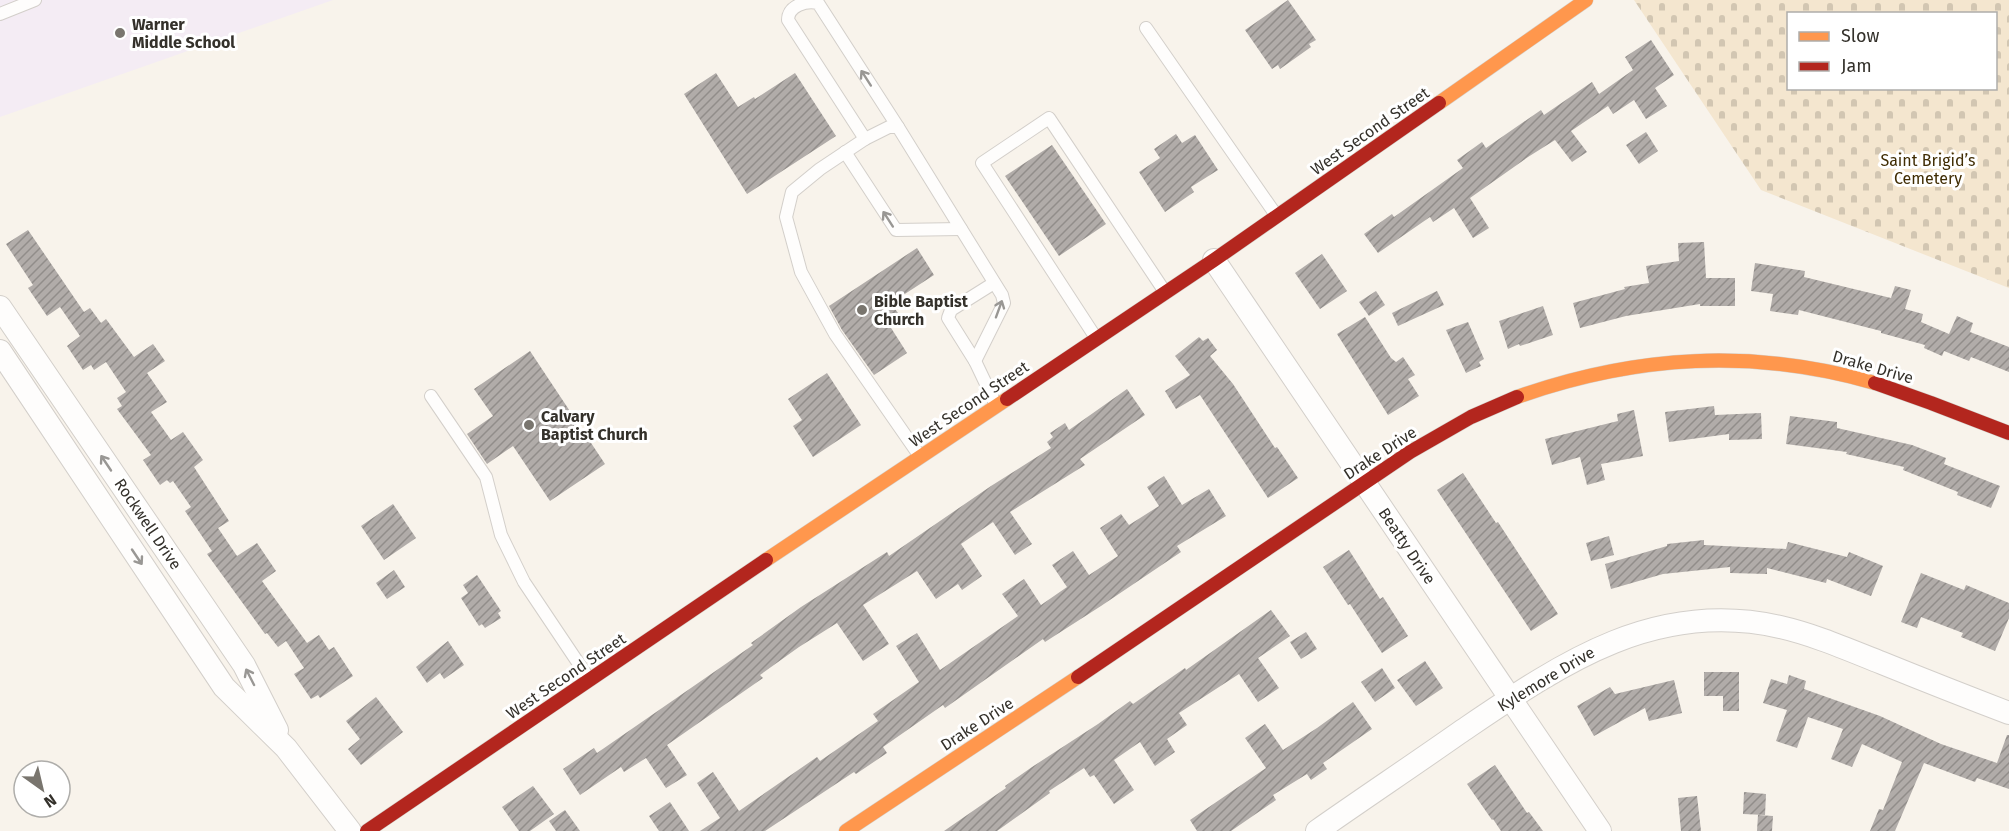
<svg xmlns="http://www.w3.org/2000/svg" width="2009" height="831" viewBox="0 0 2009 831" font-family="'Fira Sans',sans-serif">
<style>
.education{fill:#f4ecf4}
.cemetery{fill:url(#cemetery-stones);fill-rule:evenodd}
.building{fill:url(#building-hatch)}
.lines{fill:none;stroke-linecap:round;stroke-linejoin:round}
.lane-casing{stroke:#d3cfca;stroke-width:14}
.street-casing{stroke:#d3cfca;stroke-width:24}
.slow-casing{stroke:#d3cfca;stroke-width:15}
.jam-casing{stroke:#d3cfca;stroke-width:15}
.lane{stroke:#fefdfc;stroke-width:12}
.street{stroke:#fefdfc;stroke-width:22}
.slow{stroke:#ff974d;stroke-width:14}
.jam{stroke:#b3261e;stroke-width:14}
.oneway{stroke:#999794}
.poi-dot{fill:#79756e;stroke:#fff;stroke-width:2}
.labels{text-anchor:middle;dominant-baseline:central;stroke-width:6;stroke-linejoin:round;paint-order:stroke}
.poi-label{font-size:16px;font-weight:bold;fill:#34312b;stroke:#fff;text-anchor:start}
.street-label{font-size:16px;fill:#34312b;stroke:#fff}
.park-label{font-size:16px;fill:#402d04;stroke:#fff}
</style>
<defs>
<pattern id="cemetery-stones" width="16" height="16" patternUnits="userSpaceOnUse" patternTransform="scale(1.5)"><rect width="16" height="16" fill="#f4e6cf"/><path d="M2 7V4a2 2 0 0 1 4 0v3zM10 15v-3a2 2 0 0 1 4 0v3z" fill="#d2c6b2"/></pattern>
<pattern id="building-hatch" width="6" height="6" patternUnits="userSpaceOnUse" patternTransform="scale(1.5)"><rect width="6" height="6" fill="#b1aca9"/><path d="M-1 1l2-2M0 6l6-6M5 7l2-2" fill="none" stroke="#918d8a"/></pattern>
</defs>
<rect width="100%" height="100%" fill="#f8f3eb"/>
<path class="education" d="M0,0h333l-333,117z"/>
<path class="cemetery" d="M1634,0h375v288l-248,-98zM1788,14h208v74h-208z"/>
<g class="building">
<path d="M1288,0l28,40 -7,4 2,3 -31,22 -2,-4 -6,4 -27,-39z"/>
<path d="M1651,40l23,35 -19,13 12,18 -21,13 -12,-19 -21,14 -5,-8 -37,25 16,21 -15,10 -17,-22 -27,17 -58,41 19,30 -16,10 -19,-30 -21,14 -3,-5 -52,36 -14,-19 28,-20 2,3 69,-49 -6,-8 25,-18 4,6 55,-38 3,5 48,-33 7,12 34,-24 -8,-13z"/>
<path d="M716,73l22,34 16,-10 1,2 40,-26 41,63 -89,58 -63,-100z"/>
<path d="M1646,132l12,19 -19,13 -13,-19z"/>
<path d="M1176,134l6,9 13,-8 23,35 -27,17 3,5 -29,20 -26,-40 21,-14 -6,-9z"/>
<path d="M1052,145l54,79 -47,32 -54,-80z"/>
<path d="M28,230l56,82 6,-4 11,15 5,-4 28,38 19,-13 12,17 -18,12 20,29 -16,10 20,28 12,-8 20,28 -9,7 35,54 -11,7 19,28 20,-13 19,28 -14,10 45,62 12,-8 10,15 5,-3 19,29 -33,22 -2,-3 -7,4 -17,-25 10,-6 -18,-27 -8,6 -11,-14 -2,1 -58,-80 5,-3 -27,-40 6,-4 -18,-26 -3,2 -3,-3 -7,5 -17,-25 8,-5 -34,-46 5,-3 -5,-8 9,-6 -20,-30 -12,8 -3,-5 -8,5 -16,-24 13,-10 -20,-29 -13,9 -19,-28 5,-3 -27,-41z"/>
<path d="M1704,242l2,36h29v28h-35v-2l-74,12 -46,12 -7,-25 52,-14 -1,-2 25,-4 -3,-17 33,-5 -1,-18z"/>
<path d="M917,248l17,27 -43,28 7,10 -12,7 21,33 -33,22 -32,-45 -13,-24z"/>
<path d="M1322,254l25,37 -27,18 -25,-36z"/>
<path d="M1755,263l50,8 -1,6 87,21 4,-12 16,4 -6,19 18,5 -2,8 28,12 8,-18 16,7 -3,9 39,15v25l-38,-15 -2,4 -25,-10 -2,5 -18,-8 1,-3 -44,-12v-2l-82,-21 -1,5 -28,-4 3,-17 -22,-3z"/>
<path d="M1376,291l9,14 -16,11 -10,-14z"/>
<path d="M1437,291l7,14 -46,21 -6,-13z"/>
<path d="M1543,306l10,29 -33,11 -1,-2 -11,5 -9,-28z"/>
<path d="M1365,317l26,41 5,4 7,-5 12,18 -7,4 11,17 -31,19 -51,-81z"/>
<path d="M1468,322l16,37 -5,3 2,4 -15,7 -20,-43z"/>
<path d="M1199,337l4,4 5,-3 9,12 -7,6 23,28 42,64 2,-1 21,31 -30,20 -68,-103 -24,14 -11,-18 25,-16 -15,-19z"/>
<path d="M530,351l75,113 -55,37 -37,-55 -26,18 -20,-30 26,-18 -19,-27z"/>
<path d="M827,373l34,52 -48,32 -20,-31 9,-6 -14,-21z"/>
<path d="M1127,389l18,26 -65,44 5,6 -75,47 22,32 -17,11 -22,-33 -32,22 21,32 -20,14 -4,-6 -22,15 -19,-28 -54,34 26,39 -26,17 -26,-38 -38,24 -39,28 3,3 -96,67 20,30 -21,13 -20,-30 -22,14 -3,-5 -41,28 -17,-26 31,-21 3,5 156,-108 -2,-2 50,-36 86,-55 2,4 102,-70 60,-38 -4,-6 6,-5 -3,-4 15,-10 4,7z"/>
<path d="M1714,406l1,9 46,-2 1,26 -33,1v-6l-60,8 -4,-30z"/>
<path d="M1634,410l9,46 -42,8 4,16 -18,5 -7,-28 -28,8 -7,-26 73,-18 -1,-7z"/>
<path d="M1790,416l47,6v6l75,17 34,13 -2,6 56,22 -9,22 -34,-13 1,-3 -55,-22 1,-3 -58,-13 1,-2 -61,-8z"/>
<path d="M1463,473l33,50 2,-1 60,92 -27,17 -94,-141z"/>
<path d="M1164,476l18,29 27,-16 17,27 -49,30 4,6 -80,54 -56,36 -2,-3 -98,69 -2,-3 -60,42 4,6 -31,21 -2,-2 -89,59h-65l20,-13 -23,-35 16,-11 26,39 78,-54 3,4 58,-40 -5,-7 46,-32 -23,-36 21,-13 23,37 78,-54 -16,-22 22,-15 17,26 26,-18 -15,-22 21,-14 16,24 29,-19 -18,-28 21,-14 8,11 30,-19 -12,-19z"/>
<path d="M393,504l23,34 -32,22 -23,-34z"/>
<path d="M1609,536l5,19 -23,6 -5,-18z"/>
<path d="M1704,540v5l82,4 2,-7 59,15 2,-5 34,14 -12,30 -44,-17 -1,4 -59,-15v6l-37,-1v-6l-67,7 -52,15 -6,-25 62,-18v-2z"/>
<path d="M1349,550l31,49 3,-2 25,39 -26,17 -32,-49 -2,1 -25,-38z"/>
<path d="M394,570l11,17 -18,12 -11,-16z"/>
<path d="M1921,573l43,17 2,-5 43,18v15l-14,33 -34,-14 2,-4 -42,-16 -4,11 -16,-6z"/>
<path d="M477,575l24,36 -3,2 3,5 -16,10 -3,-4 -3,2 -18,-28 7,-5 -5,-8z"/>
<path d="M1271,610l19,26 -32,22 21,30 -21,14 -19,-28 -60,39 8,12 -20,14 8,13 -20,14 -15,-24 -26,18 20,30 -20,14 -20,-29 -4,2 -6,-9 -35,23 1,2 -53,38h-53l62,-43 -1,-2 27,-19 66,-43 32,-23 3,3 52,-36 1,2z"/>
<path d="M1306,632l11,17 -16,10 -11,-17z"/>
<path d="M448,641l16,24 -20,14 -4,-6 -13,10 -11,-16z"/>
<path d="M1425,661l18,27 -27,18 -19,-26z"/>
<path d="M1382,668l13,20 -20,14 -14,-20z"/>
<path d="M1704,672h35v39h-16v-15h-19z"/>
<path d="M1789,675l17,6 -2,8 76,27 61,28 56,19 10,-28h2v54l-32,-11 -2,4 -51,-19 -29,68h-25l9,-22 4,1 19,-48 -40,-18 -10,23 -21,-8 12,-30 -35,-12 -11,31 -21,-7 11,-31 -24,-7 8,-24 16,5z"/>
<path d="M1674,680l8,33 -33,8 -4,-13 -51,28 -17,-30 33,-19 5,7z"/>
<path d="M376,697l27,35 -42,33 -13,-16 12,-10 -14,-18z"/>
<path d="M1353,702l19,27 -49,34 4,6 -16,11 -4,-6 -34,21 3,5 -45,31h-34l-7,-11 76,-52 -21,-30 20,-14 18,26 34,-22z"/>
<path d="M1495,765l32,48 2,-1 14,19h-42l-8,-12 -1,1 -25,-36z"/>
<path d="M533,786l21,28 -24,17h-11l-17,-24z"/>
<path d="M1744,792l22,2 -1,21 -22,-1z"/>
<path d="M1697,796l4,35h-20l-3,-33z"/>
<path d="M670,802l19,29h-30l-10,-15z"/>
<path d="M565,810l15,21h-24l-7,-10z"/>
<path d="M1758,815l15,1 -1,15h-15z"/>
</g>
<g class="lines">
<g class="lane-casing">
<g id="lane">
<path d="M0,14l35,-14"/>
<path d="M1146,28l130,187"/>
<path d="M898,127h-9l-24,12 -45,30 -28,23 -6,25 15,55 34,62 84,121"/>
<path d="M865,139l-77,-119c0,-14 18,-20 30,-17l80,124 104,168 2,8 -29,58"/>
<path d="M845,152l51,78 65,-1"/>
<path d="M994,283l-43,27 -3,8 27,43 21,44"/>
<path d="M1096,338l-114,-175 67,-45 116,174"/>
<path d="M431,396l55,81 15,58 23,47 65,97"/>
</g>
</g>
<g class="street-casing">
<g id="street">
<path d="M1214,260l386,571"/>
<path d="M0,307l244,358 33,65"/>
<path d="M0,351l224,336 62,61 64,83"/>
<path d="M1317,831c47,-33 95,-65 142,-98 99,-67 194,-135 321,-106 35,8 69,23 102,36 42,17 85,34 127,50"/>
</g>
</g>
<g class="slow-casing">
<g id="slow">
<path d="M1439,103l147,-103"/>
<path d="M1517,397c119,-42 236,-49 358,-14"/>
<path d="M766,560l241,-161"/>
<path d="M846,831l232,-154"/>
</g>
</g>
<g class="jam-casing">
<g id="jam">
<path d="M1875,383l56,20 78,30"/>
<path d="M1007,399l207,-139 225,-157"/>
<path d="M1078,677l332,-225 61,-35 46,-20"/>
<path d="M367,831l399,-271"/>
</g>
</g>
<use href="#lane" class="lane"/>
<use href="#street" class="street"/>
<use href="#slow" class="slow"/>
<use href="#jam" class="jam"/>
</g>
<defs><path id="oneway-shaft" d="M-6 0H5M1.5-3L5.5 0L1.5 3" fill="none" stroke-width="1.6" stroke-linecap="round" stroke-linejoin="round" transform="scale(1.5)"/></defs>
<g class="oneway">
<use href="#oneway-shaft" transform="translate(866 78) rotate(-123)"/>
<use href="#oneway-shaft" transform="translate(888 219) rotate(-123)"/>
<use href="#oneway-shaft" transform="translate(999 309) rotate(-70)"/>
<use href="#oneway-shaft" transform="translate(106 463) rotate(-124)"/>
<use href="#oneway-shaft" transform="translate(137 557) rotate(56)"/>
<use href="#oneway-shaft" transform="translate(250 677) rotate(-117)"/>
</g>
<g class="poi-dot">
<circle cx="120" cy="33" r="6"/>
<circle cx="862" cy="310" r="6"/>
<circle cx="529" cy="425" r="6"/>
</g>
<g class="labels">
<g class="poi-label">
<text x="132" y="24">Warner<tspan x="132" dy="18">Middle School</tspan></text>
<text x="874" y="301">Bible Baptist<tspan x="874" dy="18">Church</tspan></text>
<text x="541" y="416">Calvary<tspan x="541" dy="18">Baptist Church</tspan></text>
</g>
<g class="street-label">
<text transform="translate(1370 131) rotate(-35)">West Second Street</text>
<text transform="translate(1873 367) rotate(16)">Drake Drive</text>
<text transform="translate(969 404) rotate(-34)">West Second Street</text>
<text transform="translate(1380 453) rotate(-33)">Drake Drive</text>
<text transform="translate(148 524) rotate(56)">Rockwell Drive</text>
<text transform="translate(1407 546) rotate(56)">Beatty Drive</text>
<text transform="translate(566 676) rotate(-34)">West Second Street</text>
<text transform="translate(1546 679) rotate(-31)">Kylemore Drive</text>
<text transform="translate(977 724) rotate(-33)">Drake Drive</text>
</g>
<g class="park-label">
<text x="1928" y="160">Saint Brigid’s<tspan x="1928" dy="18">Cemetery</tspan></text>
</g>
</g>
<rect x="1787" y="12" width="210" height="78" fill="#ffffff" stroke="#aeadaa" stroke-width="1.5"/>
<rect x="1799" y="32" width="30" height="9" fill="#ff974d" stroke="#aeadaa" stroke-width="1.5"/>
<text x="1841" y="42" font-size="18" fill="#34312b">Slow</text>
<rect x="1799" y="62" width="30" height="9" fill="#b3261e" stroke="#aeadaa" stroke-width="1.5"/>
<text x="1841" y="72" font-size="18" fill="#34312b">Jam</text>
<g transform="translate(42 789) rotate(146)"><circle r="28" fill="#ffffff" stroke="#aeadaa" stroke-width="1.5"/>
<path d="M0-4.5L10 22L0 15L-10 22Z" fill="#79756e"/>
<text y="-9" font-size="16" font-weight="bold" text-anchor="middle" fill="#34312b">N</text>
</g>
</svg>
